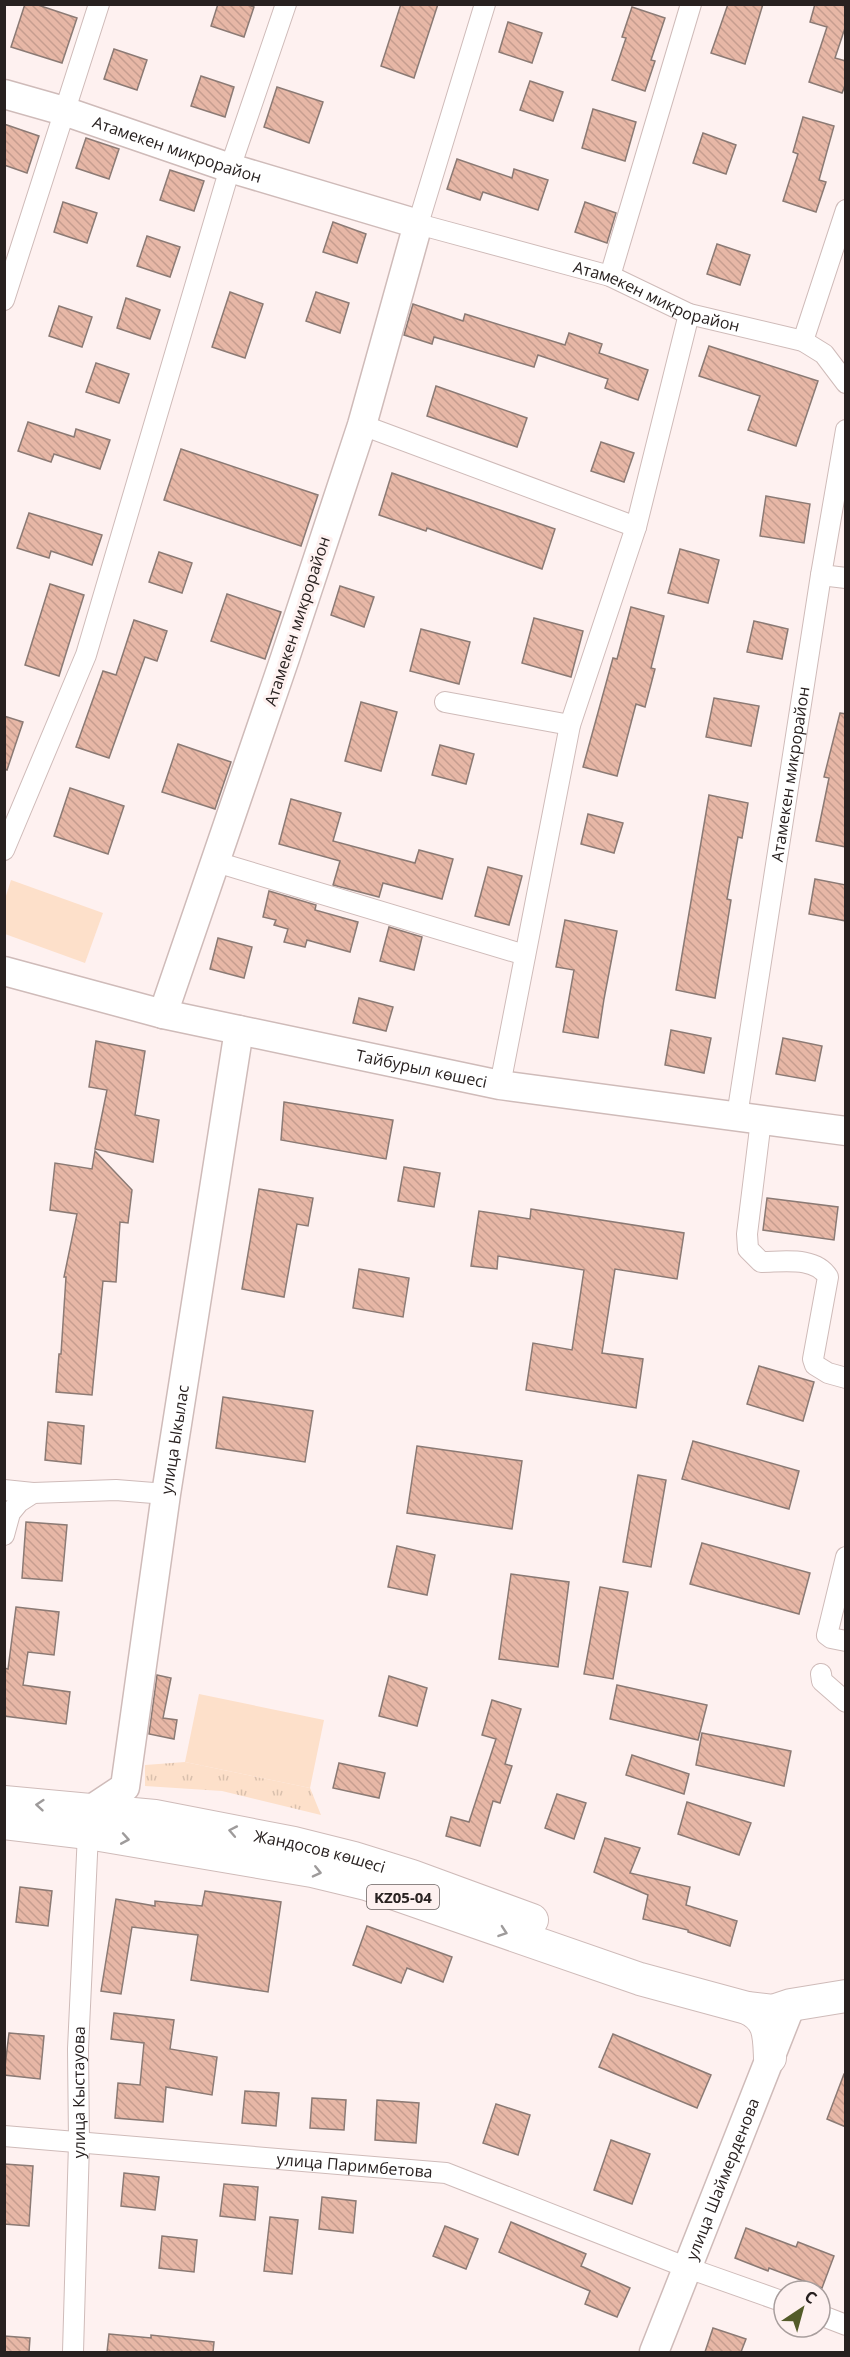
<svg xmlns="http://www.w3.org/2000/svg" width="850" height="2357" viewBox="0 0 850 2357" font-family="'Open Sans',sans-serif">
<style>
.grass{fill:url(#grass-tufts)}
.pitch{fill:#fde0ca}
.building{fill:url(#building-back-hatch);stroke:#8b7a74;stroke-width:1.5}
.lines{fill:none;stroke-linecap:round;stroke-linejoin:round}
.street-casing{stroke:#cfbbb9;stroke-width:22}
.secondary-casing{stroke:#cfbbb9;stroke-width:31}
.primary-casing{stroke:#cfbbb9;stroke-width:34}
.street{stroke:#fff;stroke-width:20}
.secondary{stroke:#fff;stroke-width:28}
.primary{stroke:#fff;stroke-width:32}
.oneway{stroke:#9e9b9b}
.labels{text-anchor:middle;dominant-baseline:central;stroke-width:6;stroke-linejoin:round;paint-order:stroke}
.shield{fill:#fef1f0;stroke:#685f5e;stroke-width:1.5}
.shield-label{font-size:15px;font-weight:bold;fill:#282120}
.street-label{font-size:16px;fill:#282120;stroke:#fef1f0}
</style>
<defs>
<pattern id="grass-tufts" width="24" height="20" patternUnits="userSpaceOnUse" patternTransform="scale(1.5)"><rect width="24" height="20" fill="#fde0ca"/><path d="M3 7l-1-3M5 7V3M7 7l1-3M15 17l-1-3M17 17v-4M19 17l1-3" fill="none" stroke="#d9c0ad"/></pattern>
<pattern id="building-back-hatch" width="6" height="6" patternUnits="userSpaceOnUse" patternTransform="scale(1.5)"><rect width="6" height="6" fill="#e7b7a6"/><path d="M-1 5l2 2M0 0l6 6M5-1l2 2" fill="none" stroke="#c69d8f"/></pattern>
</defs>
<rect width="100%" height="100%" fill="#fef1f0"/>
<path class="grass" d="M185,1762l125,26 11,27 -99,-24 -77,-5v-21z"/>
<g class="pitch">
<path d="M11,880l92,33 -18,50 -80,-29v-35z"/>
<path d="M199,1694l125,26 -14,68 -125,-26z"/>
</g>
<g class="building">
<path d="M25,4h10l42,14 -15,45 -51,-16z"/>
<path d="M218,4h28l8,3 -10,30 -33,-11z"/>
<path d="M401,4h37l-24,74 -33,-12z"/>
<path d="M728,4h35l-18,60 -34,-11z"/>
<path d="M815,4h31v21l-11,33 11,3v22l-4,10 -33,-11 18,-55 -17,-5z"/>
<path d="M632,7l33,11 -14,42 4,1 -10,30 -33,-11 14,-42 -4,-1z"/>
<path d="M508,22l34,11 -10,30 -33,-11z"/>
<path d="M114,49l33,11 -10,30 -33,-11z"/>
<path d="M201,76l33,11 -9,30 -34,-11z"/>
<path d="M530,81l33,11 -10,29 -33,-11z"/>
<path d="M277,87l46,15 -14,41 -45,-16z"/>
<path d="M593,109l43,13 -11,39 -43,-13z"/>
<path d="M803,117l31,9 -15,54 7,2 -10,30 -33,-11 15,-47 -5,-2z"/>
<path d="M4,124l35,12 -12,37 -23,-8z"/>
<path d="M703,133l33,12 -10,29 -33,-11z"/>
<path d="M86,138l33,11 -10,30 -33,-11z"/>
<path d="M457,159l55,19 2,-9 34,11 -10,30 -55,-18 -3,8 -33,-11z"/>
<path d="M170,170l34,11 -10,30 -34,-11z"/>
<path d="M63,202l34,11 -10,30 -33,-11z"/>
<path d="M585,202l31,11 -9,30 -32,-11z"/>
<path d="M333,222l33,12 -9,29 -34,-11z"/>
<path d="M147,236l33,11 -10,30 -33,-11z"/>
<path d="M717,244l33,11 -10,30 -33,-11z"/>
<path d="M230,292l33,12 -18,54 -33,-11z"/>
<path d="M316,292l33,11 -9,30 -34,-12z"/>
<path d="M126,298l34,12 -10,29 -33,-11z"/>
<path d="M413,304l50,17 2,-7 100,31 4,-12 33,11 -3,9 49,17 -10,30 -33,-12 3,-9 -70,-24 -4,12 -100,-30 -2,7 -28,-9z"/>
<path d="M59,306l33,11 -10,30 -33,-11z"/>
<path d="M709,346l109,35 -22,65 -48,-16 12,-34 -61,-20z"/>
<path d="M96,363l33,11 -10,29 -33,-11z"/>
<path d="M436,386l91,32 -10,29 -90,-31z"/>
<path d="M28,422l46,15 2,-8 34,11 -10,29 -46,-15 -3,8 -33,-11z"/>
<path d="M601,442l33,11 -10,29 -33,-11z"/>
<path d="M181,449l137,46 -17,51 -137,-46z"/>
<path d="M392,473l163,56 -13,40 -115,-41 -1,3 -47,-16z"/>
<path d="M766,496l44,8 -6,39 -44,-7z"/>
<path d="M29,513l73,22 -10,30 -41,-14 -2,7 -32,-10z"/>
<path d="M680,549l39,11 -11,43 -40,-10z"/>
<path d="M159,552l33,11 -10,30 -33,-11z"/>
<path d="M50,584l34,11 -25,81 -34,-11z"/>
<path d="M340,586l34,11 -10,30 -33,-12z"/>
<path d="M227,594l54,18 -16,47 -54,-18z"/>
<path d="M631,607l33,9 -13,52 4,1 -10,38 -9,-3 -19,72 -34,-9 30,-109 4,1z"/>
<path d="M534,618l49,13 -12,46 -49,-14z"/>
<path d="M134,620l33,11 -10,30 -12,-4 -36,101 -33,-11 27,-76 13,4z"/>
<path d="M754,621l34,8 -6,30 -35,-7z"/>
<path d="M421,629l49,13 -11,42 -49,-13z"/>
<path d="M714,698l45,8 -8,40 -45,-9z"/>
<path d="M361,702l36,10 -16,59 -36,-10z"/>
<path d="M840,713l6,1v133l-30,-6 13,-63 -5,-1z"/>
<path d="M4,716l19,6 -16,48 -3,-1z"/>
<path d="M178,744l53,18 -16,47 -53,-17z"/>
<path d="M440,745l34,9 -8,30 -34,-9z"/>
<path d="M70,788l54,18 -16,48 -54,-18z"/>
<path d="M709,795l39,8 -6,35 -4,-1 -11,62 4,1 -16,98 -39,-8z"/>
<path d="M291,799l50,14 -8,28 82,22 4,-13 34,9 -11,40 -59,-16 -4,14 -46,-12 7,-24 -61,-17z"/>
<path d="M588,814l35,9 -9,30 -33,-9z"/>
<path d="M488,867l34,9 -13,49 -34,-9z"/>
<path d="M815,879l31,6v36l-37,-7z"/>
<path d="M269,891l47,14 -1,5 43,12 -8,30 -43,-12 -2,7 -21,-5 4,-13 -14,-4 2,-5 -13,-3z"/>
<path d="M565,920l52,11 -13,68 -6,39 -35,-6 11,-62 -18,-3z"/>
<path d="M389,927l33,10 -8,33 -34,-9z"/>
<path d="M218,938l34,9 -8,31 -34,-9z"/>
<path d="M359,998l34,9 -7,24 -33,-8z"/>
<path d="M671,1030l40,8 -7,35 -39,-8z"/>
<path d="M783,1038l39,8 -7,35 -39,-7z"/>
<path d="M96,1041l49,10 -10,64 24,5 -6,42 -58,-13 12,-59 -18,-3z"/>
<path d="M284,1102l109,18 -7,39 -105,-19z"/>
<path d="M95,1151l37,39 -4,33 -8,-1 -4,60 -13,-1 -11,114 -36,-3 3,-38h2l5,-77h-2l13,-63 -27,-4 5,-47 37,6z"/>
<path d="M404,1167l36,6 -6,34 -36,-6z"/>
<path d="M259,1189l54,9 -5,28 -11,-2 -13,73 -42,-8z"/>
<path d="M767,1198l71,9 -4,33 -71,-10z"/>
<path d="M531,1209l153,24 -7,46 -62,-10 -13,84 41,6 -7,49 -110,-18 7,-47 39,7 12,-80 -86,-14 -1,13 -26,-3 8,-55 51,8z"/>
<path d="M359,1269l50,9 -6,39 -50,-9z"/>
<path d="M759,1366l55,16 -11,39 -56,-17z"/>
<path d="M223,1397l90,14 -8,51 -89,-14z"/>
<path d="M48,1422l36,4 -3,38 -36,-4z"/>
<path d="M693,1441l106,30 -10,38 -107,-30z"/>
<path d="M417,1446l105,15 -10,68 -105,-16z"/>
<path d="M638,1475l28,5 -15,87 -28,-5z"/>
<path d="M26,1522l41,3 -5,56 -40,-3z"/>
<path d="M702,1543l108,30 -11,41 -109,-30z"/>
<path d="M397,1546l38,9 -8,40 -39,-8z"/>
<path d="M511,1574l58,8 -11,85 -59,-8z"/>
<path d="M600,1587l28,5 -15,87 -29,-5z"/>
<path d="M16,1607l43,5 -5,43 -26,-3 -5,33 47,7 -4,32 -62,-8v-48l4,1z"/>
<path d="M157,1675l14,3 -8,40 14,2 -3,19 -25,-5z"/>
<path d="M389,1676l38,12 -10,38 -38,-10z"/>
<path d="M617,1685l90,20 -9,35 -88,-21z"/>
<path d="M492,1700l29,9 -16,55 7,2 -12,37 -7,-2 -13,45 -34,-10 5,-19 18,5 27,-83 -14,-4z"/>
<path d="M702,1733l89,18 -7,35 -88,-21z"/>
<path d="M632,1755l57,19 -5,20 -58,-19z"/>
<path d="M339,1763l46,10 -6,25 -46,-10z"/>
<path d="M557,1794l29,9 -12,36 -29,-11z"/>
<path d="M687,1802l64,21 -12,32 -61,-21z"/>
<path d="M605,1838l35,10 -10,25 60,14 -4,18 51,16 -7,25 -42,-14v-2l-45,-11 5,-24 -54,-23z"/>
<path d="M20,1887l32,4 -4,35 -32,-4z"/>
<path d="M205,1891l76,11 -13,90 -77,-12 7,-45 -66,-8 -11,67 -20,-3 15,-92 39,7v-5l47,5z"/>
<path d="M367,1926l85,31 -9,25 -36,-14 -6,15 -48,-18z"/>
<path d="M114,2013l60,7 -4,29 47,8 -5,38 -46,-8 -3,35 -48,-4 3,-35 22,2 4,-42 -33,-4z"/>
<path d="M9,2033l35,3 -4,43 -36,-4z"/>
<path d="M613,2034l98,41 -14,33 -98,-41z"/>
<path d="M844,2074h2v53l-19,-8z"/>
<path d="M245,2091l34,2 -3,33 -34,-3z"/>
<path d="M312,2098l34,2 -2,30 -34,-2z"/>
<path d="M377,2100l42,3 -3,40 -41,-3z"/>
<path d="M496,2104l34,11 -12,40 -35,-12z"/>
<path d="M611,2140l39,14 -18,50 -38,-14z"/>
<path d="M4,2164l29,2 -4,60 -25,-2z"/>
<path d="M124,2173l35,4 -4,33 -34,-4z"/>
<path d="M224,2184l34,3 -3,33 -35,-4z"/>
<path d="M322,2197l34,4 -3,32 -34,-4z"/>
<path d="M270,2217l28,3 -6,54 -28,-3z"/>
<path d="M511,2222l75,32 -5,12 49,22 -13,29 -32,-13 5,-13 -91,-39z"/>
<path d="M445,2226l33,13 -12,30 -33,-13z"/>
<path d="M746,2228l50,19 2,-5 36,14 -12,32 -53,-20 -1,3 -33,-13z"/>
<path d="M162,2236l35,4 -3,32 -35,-4z"/>
<path d="M713,2328l33,11 -5,13h-36z"/>
<path d="M109,2334l42,4v-3l63,7 -1,10h-106z"/>
<path d="M4,2336l26,2 -1,14h-25z"/>
</g>
<g class="lines">
<g class="street-casing">
<g id="street">
<path id="s1" d="M485,4l-67,220 192,52 79,38 114,27 21,13 22,29"/>
<path d="M610,276l81,-272"/>
<path d="M4,300l95,-296"/>
<path d="M803,341l43,-131"/>
<path d="M362,425l274,102"/>
<path d="M821,575l25,3"/>
<path d="M445,702l125,23"/>
<path d="M4,850l82,-195 144,-487 56,-164"/>
<path d="M216,862l309,93"/>
<path d="M500,1085l70,-360 66,-198 53,-213"/>
<path id="s2" d="M737,1116l84,-541 25,-145"/>
<path d="M761,1120l-14,114 1,15 13,13c22,0 54,-6 67,15l-15,82 2,6 13,8 18,5"/>
<path d="M4,1490l29,3"/>
<path d="M4,1535l6,-22 9,-11 14,-9 83,-3 50,4"/>
<path d="M846,1557l-19,78 4,3 15,3"/>
<path d="M821,1674l1,7 24,21"/>
<path id="s3" d="M4,2136l442,37 242,95 96,34"/>
<path d="M820,2315l26,10"/>
<path id="s4" d="M73,2352l6,-209 -1,-94 10,-216"/>
</g>
</g>
<g class="secondary-casing">
<g id="secondary">
<path id="s5" d="M4,94l60,17 166,57 188,56 -56,201 -77,233 -122,356"/>
<path id="s6" d="M4,971l159,43 337,71 346,46"/>
<path id="s7" d="M89,1823l3,-14 33,-22 41,-293 73,-464"/>
<path id="s8" d="M654,2352l137,-347"/>
</g>
</g>
<g class="primary-casing">
<g id="primary">
<path id="s9" d="M4,1802l151,14 139,27 60,15 58,18 120,44"/>
<path d="M4,1823l84,10 224,38 54,13 274,95 107,29 26,3 18,-6 55,-9"/>
<path d="M747,2008c23,11 22,27 23,50"/>
</g>
</g>
<use href="#street" class="street"/>
<use href="#secondary" class="secondary"/>
<use href="#primary" class="primary"/>
</g>
<defs><path id="oneway-chevron" d="M-2-3.5L2.5 0L-2 3.5" fill="none" stroke-width="1.6" stroke-linecap="round" stroke-linejoin="round" transform="scale(1.5)"/></defs>
<g class="oneway">
<use href="#oneway-chevron" transform="translate(40 1805) rotate(-175)"/>
<use href="#oneway-chevron" transform="translate(233 1831) rotate(-169)"/>
<use href="#oneway-chevron" transform="translate(125 1839) rotate(10)"/>
<use href="#oneway-chevron" transform="translate(317 1872) rotate(13)"/>
<use href="#oneway-chevron" transform="translate(503 1932) rotate(19)"/>
</g>
<g class="labels">
<rect class="shield" x="367" y="1885" width="72" height="24" rx="4.5"/>
<g class="shield-label">
<text x="403" y="1897">KZ05-04</text>
</g>
<g class="street-label">
<text stroke="none"><textPath href="#s5" startOffset="182">Атамекен микрорайон</textPath></text>
<text stroke="none"><textPath href="#s1" startOffset="480">Атамекен микрорайон</textPath></text>
<text transform="translate(297 621) rotate(-72)">Атамекен микрорайон</text>
<text stroke="none"><textPath href="#s2" startOffset="346">Атамекен микрорайон</textPath></text>
<text stroke="none"><textPath href="#s6" startOffset="429">Тайбурыл көшесі</textPath></text>
<text stroke="none"><textPath href="#s7" startOffset="405">улица Ыкылас</textPath></text>
<text stroke="none"><textPath href="#s9" startOffset="320">Жандосов көшесі</textPath></text>
<text stroke="none"><textPath href="#s4" startOffset="260">улица Кыстауова</textPath></text>
<text stroke="none"><textPath href="#s3" startOffset="352">улица Паримбетова</textPath></text>
<text stroke="none"><textPath href="#s8" startOffset="186">улица Шаймерденова</textPath></text>
</g>
</g>
<rect width="850" height="2357" fill="none" stroke="#282120" stroke-width="12"/>
<g transform="translate(802 2309) rotate(36)"><circle r="28" fill="#fef1f0" stroke="#a89e9d" stroke-width="1.5"/>
<path d="M0-4.5L10 22L0 15L-10 22Z" fill="#535b29"/>
<text y="-9" font-size="16" font-weight="bold" text-anchor="middle" fill="#282120">С</text>
</g>
</svg>
